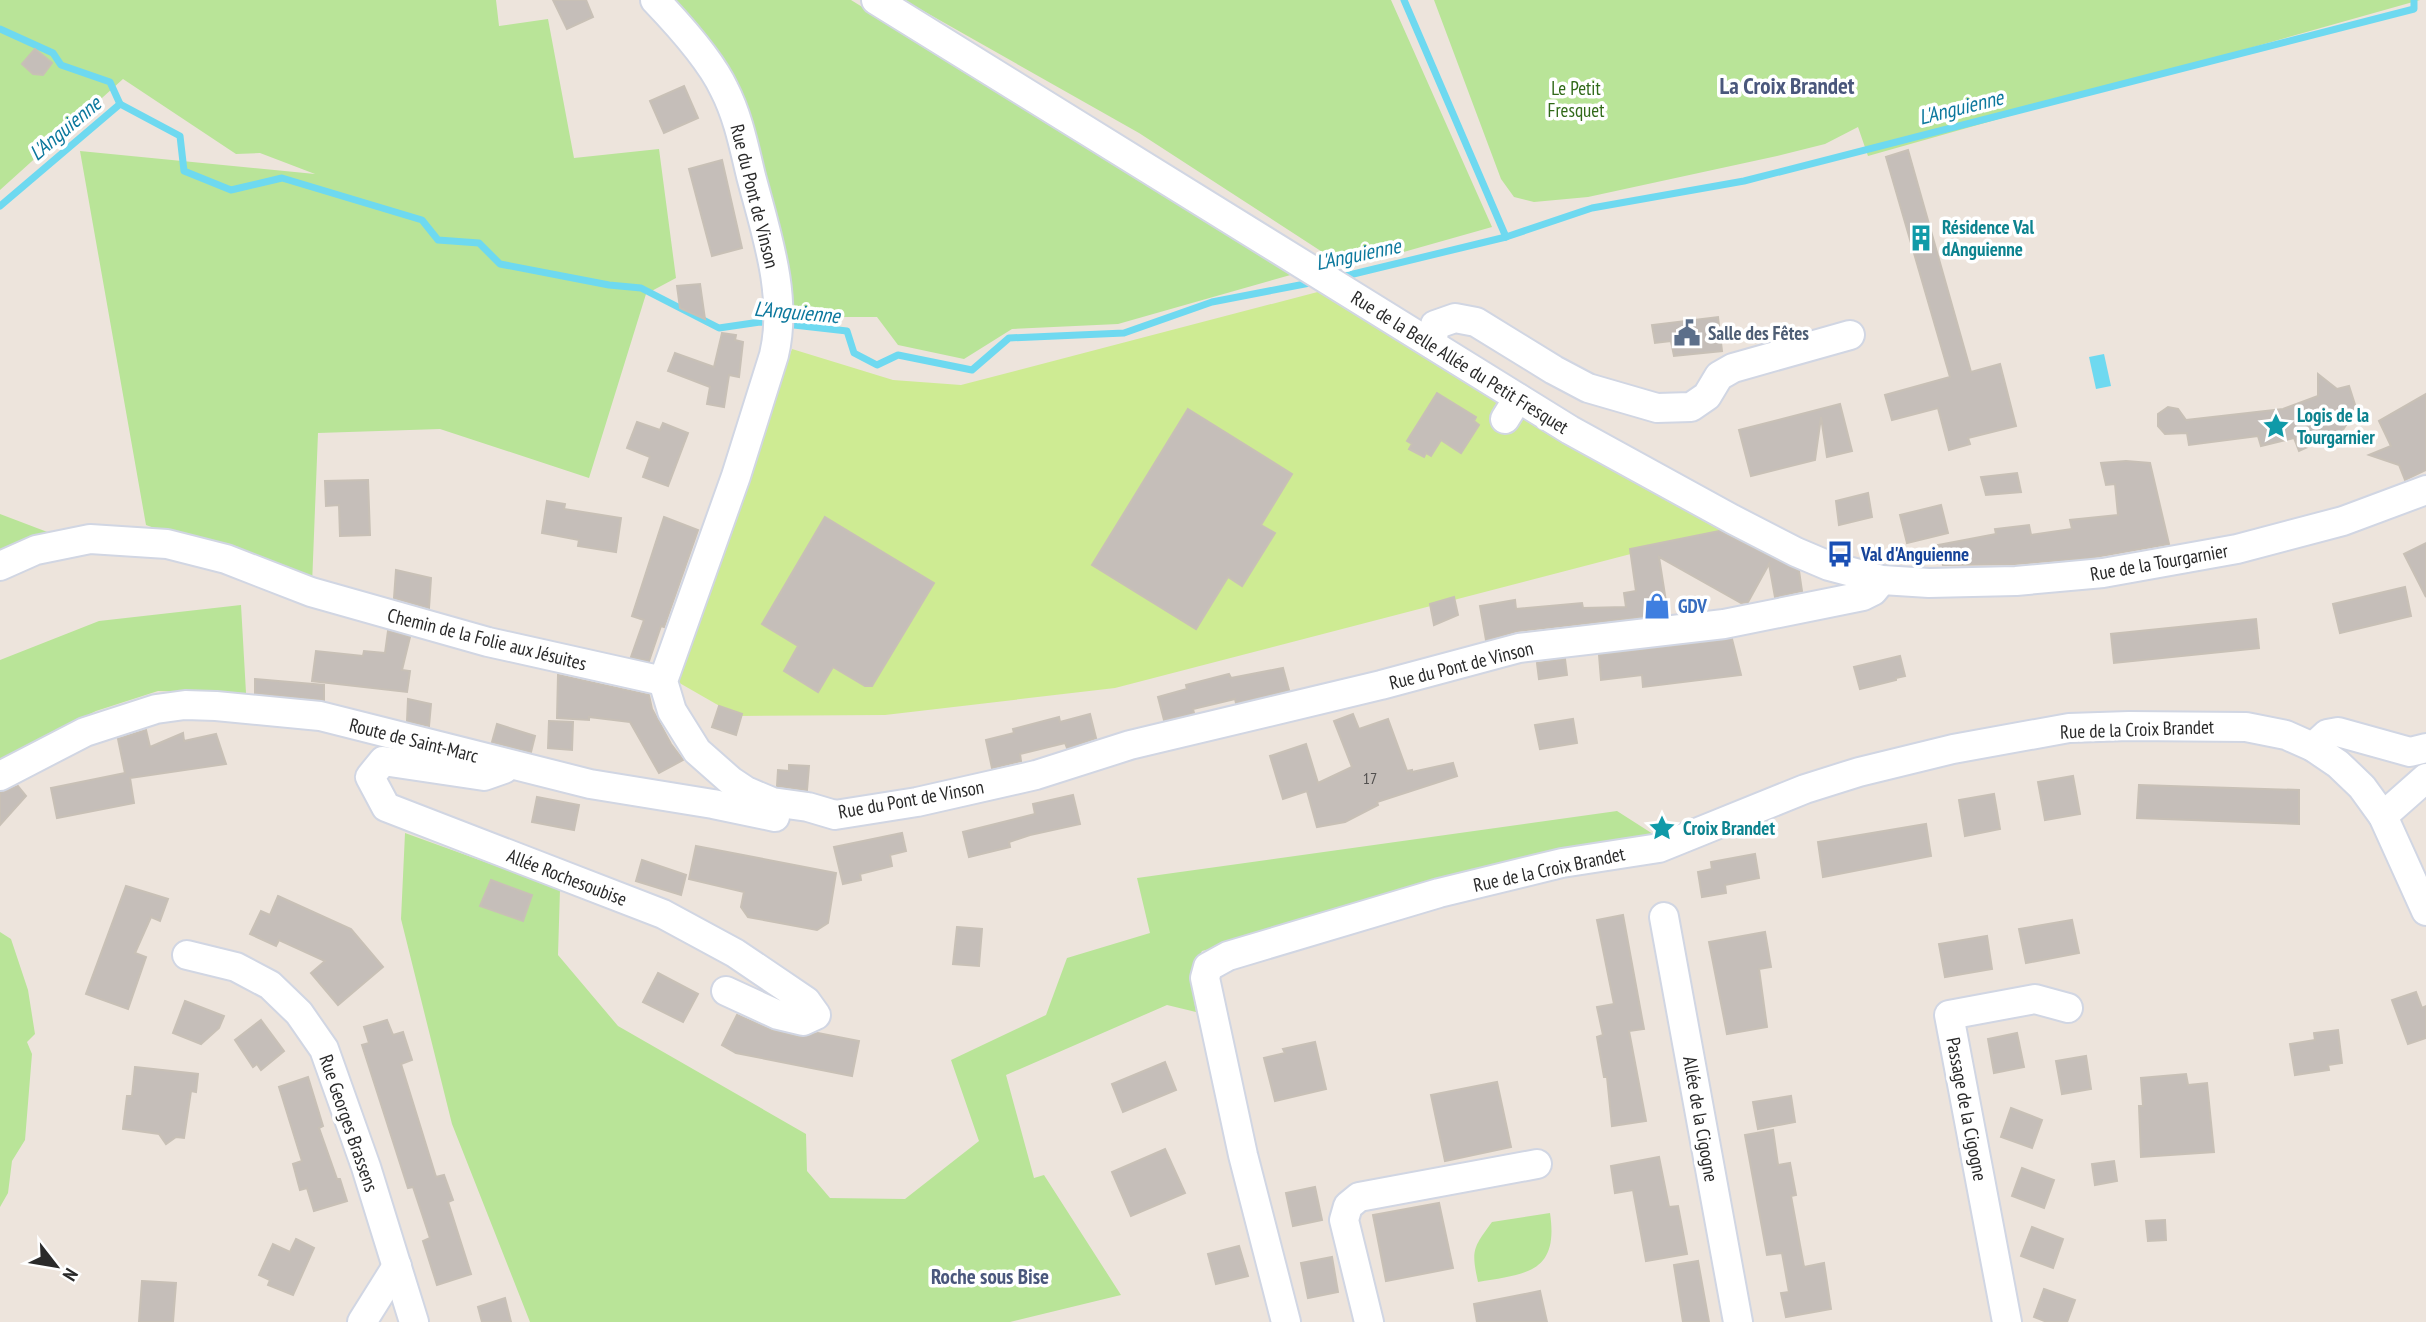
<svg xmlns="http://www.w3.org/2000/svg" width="2426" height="1322" viewBox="0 0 2426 1322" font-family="'PT Sans Narrow',sans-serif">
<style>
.green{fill:#b9e498}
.pitch{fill:#ceeb93}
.water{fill:#6ed9f0}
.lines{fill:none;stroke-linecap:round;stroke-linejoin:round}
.stream{stroke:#6ed9f0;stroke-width:7}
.building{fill:#c5beb9;stroke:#c8c0b6;stroke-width:2}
.minor-casing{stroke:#d1d6e3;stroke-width:32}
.minor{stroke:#fff;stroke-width:28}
.labels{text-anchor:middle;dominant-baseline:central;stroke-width:7;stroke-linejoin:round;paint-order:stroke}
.number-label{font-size:16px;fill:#514f4e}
.park-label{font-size:19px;fill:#316919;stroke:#fff}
.street-label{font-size:19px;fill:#2a2a2a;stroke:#fff}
.culture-label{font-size:19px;font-weight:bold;fill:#0d838f;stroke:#fff;text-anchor:start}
.service-label{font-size:19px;font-weight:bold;fill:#4e5e75;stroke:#fff;text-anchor:start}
.transit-label{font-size:19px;font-weight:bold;fill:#164399;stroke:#fff;text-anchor:start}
.shop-label{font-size:19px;font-weight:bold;fill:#366cbe;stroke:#fff;text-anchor:start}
.water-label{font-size:21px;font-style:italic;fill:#0c789d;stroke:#fff}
.neighbourhood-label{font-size:21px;font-weight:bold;fill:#4a577c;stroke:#fff}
.quarter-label{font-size:23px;font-weight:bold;fill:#4a577c;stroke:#fff}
</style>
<rect width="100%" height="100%" fill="#ede4dc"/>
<g class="green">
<path d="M0,0h496l3,26 49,-7 26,139 85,-9 17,129 -30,16 -57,184 -149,-49 -122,4 -6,152 -166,-60 -66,-374 235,23 -55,-21 -24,1 -113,-75 -123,111z"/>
<path d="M671,0h180l443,274 -176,50 -106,5 -48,30 -66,-14 -21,-28h-83l-6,-57 -48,-170z"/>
<path d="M904,0h487l101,227 -145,41 -208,-135z"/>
<path d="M1434,0h986l-552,156 -10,-29 -33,17 -48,12 -189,41 -54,5 -20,-5 -13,-18z"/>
<path d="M0,514l50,19 -50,22z"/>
<path d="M241,605l5,88 -88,-2 -62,20 -96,48v-99l99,-39z"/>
<path d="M1617,811l36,23 -133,29 -318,88c-14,24 -10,35 -6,61l-29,-7 -161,70 28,103 10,-3 77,120 -111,27h-480l-78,-198 -51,-205 4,-86 155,56 -2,66 60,71 188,108 1,37 23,27 75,1 74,-58 -28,-81 95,-45 21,-57 83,-25 -13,-55z"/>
<path d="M0,932l11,7 17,51 7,44 -8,8 5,12 -7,86 -13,21 -4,32 -8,14z"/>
<path d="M1550,1213c9,60 -24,61 -72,69 -7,-32 -5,-34 14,-60z"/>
</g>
<path class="pitch" d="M1329,289l133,92 261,149 -608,158 -230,27 -148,1 -61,-35 116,-332 101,31 68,5z"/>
<path class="water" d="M2104,354l7,32 -15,3 -7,-32z"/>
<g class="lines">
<g class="stream">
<path d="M1404,0l102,237"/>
<path d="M0,29l53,24 8,12 49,17 10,22"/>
<path d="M0,206l120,-102 60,32 4,35 47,19 51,-12 140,42 16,20 41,3 21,21 109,21 32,3 78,40 41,-6 14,1"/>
<path d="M1341,277l165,-40 86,-29 152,-27 670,-172v-9"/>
<path d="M785,324l62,7 7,22 23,12 21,-10 74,15 37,-32 115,-5 88,-31 103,-20"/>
</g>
</g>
<g class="building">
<path d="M553,0h33l7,17 -26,12z"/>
<path d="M35,49l17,14 -9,12 -10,-1 -11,-10z"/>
<path d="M684,86l14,32 -34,15 -14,-32z"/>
<path d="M1908,150l63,222 29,-8 16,62 -48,12 2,6 -21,6 -11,-42 -46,12 -7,-25 65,-18 -64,-220z"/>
<path d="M722,160l20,88 -30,8 -23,-87z"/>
<path d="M700,284l5,35 -25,-11 -3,-22z"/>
<path d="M1718,317l4,34 -48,5 -3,-15 -16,2 -3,-18z"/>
<path d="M722,333l14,2 -1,5 8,2 -4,35 -10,-2 -5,32 -17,-3 3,-17 -42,-16 7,-18 39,14z"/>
<path d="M2318,374l19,15 12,-3 9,28 -7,3 -17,27 -11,-4 -24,11 -5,-13 -33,8 -3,-10 -69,9 -2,-12 -22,1 -7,-8v-12l10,-7 10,2 8,11 97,-11 35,-13z"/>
<path d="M1437,393l39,24 -2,4 5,4 -18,28 -20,-13 -10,16 -5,-3 -2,4 -15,-8 3,-5 -5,-3z"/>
<path d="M2426,394v76l-21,10 -6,-15 -30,-10 22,-9 -12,-25z"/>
<path d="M1840,404l12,47 -25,6 -6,-40 -6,43 -64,16 -12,-46z"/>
<path d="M1188,409l104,65 -31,51 14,8 -33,53 -14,-9 -32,52 -104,-64z"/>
<path d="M637,422l23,8 3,-7 25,10 -20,53 -25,-9 7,-20 -23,-9z"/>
<path d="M2126,461l24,2 19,81 -80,14 -74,6 -72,1 -5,-20 58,-11 -1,-5 34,-4 2,10 41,-6 -2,-9 48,-5 -3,-31 -9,1 -5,-22z"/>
<path d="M2017,473l4,19 -35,3 -5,-18z"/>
<path d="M368,480l2,55 -30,1 -1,-31 -13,1 -1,-25z"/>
<path d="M1868,493l4,24 -33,8 -3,-24z"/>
<path d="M547,501l18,3 -1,5 57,9 -5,34 -38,-6 1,-6 -37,-7z"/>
<path d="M1941,505l7,28 -41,10 -7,-28z"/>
<path d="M664,517l34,13 -34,97 -3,-1 -12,35 -18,-4 13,-37 -12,-4z"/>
<path d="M825,517l109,66 -62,103h-7l-32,-19 -15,25 -34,-21 14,-25 -36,-22z"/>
<path d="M1719,531l80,40 3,20 -27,6 -6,-33 -21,38 -7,1 -82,-46 9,57 -151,17 -31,9 -6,-34 35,-6 1,9 66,-6 1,5 43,-1 -2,-14 12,-2 -6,-42z"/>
<path d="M2426,543v54l-22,-43z"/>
<path d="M396,570l35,8 -2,30 -35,-10z"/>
<path d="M2405,587l6,29 -71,17 -7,-29z"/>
<path d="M1454,597l4,18 -24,10 -4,-21z"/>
<path d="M2256,619l3,29 -145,15 -3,-29z"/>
<path d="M388,631l22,6 -8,33 8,1 -3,21 -95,-11 4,-30 47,5 1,-5 21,2z"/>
<path d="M1732,639l9,36 -98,12 -1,-12 -41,5 -2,-25z"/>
<path d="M1900,656l5,20 -9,2v2l-36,9 -6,-22z"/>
<path d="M1565,659l2,16 -28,4 -2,-16z"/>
<path d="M1283,668l6,22 -53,13 -1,-4 -42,10 1,4 -30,7 -6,-23 29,-8 -1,-4 43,-11 2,4z"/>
<path d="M558,675l91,20 3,14 19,35 12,16 -24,13 -29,-51 -41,-5v3l-32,-2z"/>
<path d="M255,679l69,6v15l-69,-7z"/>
<path d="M408,699l23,5 -2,22 -22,-5z"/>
<path d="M719,706l23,8 -6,21 -24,-8z"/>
<path d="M1090,714l6,24 -29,10 -2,-5 -45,11 1,7 -29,7 -6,-28 28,-7 -1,-4 46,-12 1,5z"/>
<path d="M1353,714l6,15 29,-10 19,52 5,-1v2l41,-9 4,13 -80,26 1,3 -33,17 -28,5 -10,-36 -24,8 -13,-43 36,-12 12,39 34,-16 -18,-46z"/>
<path d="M1573,719l4,24 -37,6 -5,-24z"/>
<path d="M549,721l24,1 -1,28 -24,-2z"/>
<path d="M497,724l38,12 -4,16 -39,-10z"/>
<path d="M146,730l4,17 33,-14 1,8 32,-7 10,30 -96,14 4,25 -77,15 -6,-30 74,-15 -7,-34z"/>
<path d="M789,765l20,1 -2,24 -30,-4 1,-16 11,1z"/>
<path d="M2073,776l7,38 -35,6 -7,-38z"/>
<path d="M2139,785l160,5v34l-162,-6z"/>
<path d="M18,786l8,10 -26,29v-32z"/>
<path d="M1994,794l6,35 -35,7 -6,-36z"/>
<path d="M1073,795l7,29 -50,11 -21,7 1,5 -41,10 -6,-25 72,-18 -2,-10z"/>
<path d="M537,797l42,8 -5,25 -42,-8z"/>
<path d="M1926,824l5,32 -108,21 -5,-35z"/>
<path d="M902,833l4,18 -16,4 2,11 -32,8 1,6 -18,4 -9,-37z"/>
<path d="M696,846l140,27 -8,50 -11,7 -69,-13 -7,-10 3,-15 -55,-13z"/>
<path d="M1755,854l4,24 -34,7 1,8 -24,4 -4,-25 14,-3 -1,-7z"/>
<path d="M642,860l44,15 -5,20 -45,-14z"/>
<path d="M491,880l41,15 -9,26 -43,-15z"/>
<path d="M126,886l42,13 -8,22 -9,-4 -16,36 11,4 -18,52 -42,-15z"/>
<path d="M278,896l73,33 32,38 -45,38 -27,-32 14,-12 -46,-21 -3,6 -26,-12 11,-23 9,4z"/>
<path d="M1623,915l21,114 -15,2 17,90 -34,5 -5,-49h-3l-7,-40 6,-2 -6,-28 17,-3 -17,-84z"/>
<path d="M2072,920l7,33 -53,10 -7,-34z"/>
<path d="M957,927l25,2 -3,37 -26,-2z"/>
<path d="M1765,932l6,35 -12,2 8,58 -40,7 -18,-92z"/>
<path d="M1987,936l5,33 -47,8 -6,-33z"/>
<path d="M658,973l40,21 -15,28 -40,-20z"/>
<path d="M2416,992l6,16 4,-2v32l-18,6 -16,-44z"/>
<path d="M185,1001l39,15 -5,12 -18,16 -28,-11z"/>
<path d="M737,1015l34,15 28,7 19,-4 41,8 -7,35 -116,-23 -14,-8z"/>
<path d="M261,1020l23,31 -23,19 -4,-6 -4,3 -18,-27z"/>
<path d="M387,1020l6,15 10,-3 9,28 -11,4 35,113 8,-2 9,25 -5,2 23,72 -34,11 -14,-44 7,-3 -17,-51 -5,1 -46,-143 7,-2 -5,-16z"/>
<path d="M2338,1030l4,33 -14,2 1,5 -34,5 -5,-31 25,-4 -1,-7z"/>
<path d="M2017,1033l7,34 -30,6 -6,-34z"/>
<path d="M1315,1042l11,47 -51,12 -11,-43 21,-5 -2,-4z"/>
<path d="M2086,1056l5,33 -29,5 -6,-33z"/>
<path d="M1165,1062l11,28 -53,22 -11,-28z"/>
<path d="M135,1067l63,7 -2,18 -5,-1 -7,47 -8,-1 -10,7 -7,-10 -36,-5 4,-33h5z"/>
<path d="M2186,1074l2,11 19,-2 7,69 -73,5 -2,-51h4l-2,-28z"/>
<path d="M308,1077l15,49 -4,2 18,51h3l7,22 -33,10 -7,-23 -7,2 -7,-26 9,-3 -23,-74z"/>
<path d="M1497,1082l14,65 -66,14 -14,-66z"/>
<path d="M1791,1096l4,26 -37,7 -5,-27z"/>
<path d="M2011,1108l31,12 -10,28 -31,-11z"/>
<path d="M1773,1130l5,35 12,-2 6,32 -5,1 13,71 20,-4 7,46 -45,8 -5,-24 8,-1 -7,-39 -15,2 -22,-120z"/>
<path d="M1165,1149l20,44 -54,23 -19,-44z"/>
<path d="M1659,1157l10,50 9,-1 9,48 -41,7 -13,-71 -18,3 -4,-27z"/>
<path d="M2114,1161l3,20 -22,4 -3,-21z"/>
<path d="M2022,1168l32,12 -10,28 -32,-12z"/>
<path d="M1315,1187l7,33 -29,6 -7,-33z"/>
<path d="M1439,1203l14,65 -67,13 -13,-66z"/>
<path d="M2165,1220l1,20 -18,1 -2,-20z"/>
<path d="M2032,1227l31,12 -10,29 -32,-12z"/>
<path d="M296,1239l18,9 -21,47 -25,-10 2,-5 -11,-5 14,-31 17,8z"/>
<path d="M1239,1246l9,30 -32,8 -8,-30z"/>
<path d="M1332,1257l6,35 -30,6 -7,-35z"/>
<path d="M1698,1261l11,61h-26l-9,-57z"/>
<path d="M142,1281l34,2 -3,39h-34z"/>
<path d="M2044,1289l31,11 -8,22h-20l-13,-5z"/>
<path d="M1540,1291l7,31h-70l-3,-18z"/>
<path d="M505,1298l6,24h-29l-4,-15z"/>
</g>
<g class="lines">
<g class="minor-casing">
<g id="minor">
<path d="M655,0c23,24 55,59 69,89 14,27 20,58 27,87 15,57 37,120 23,179l-38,121 -73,205 9,30 25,40 34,30 15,10 26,11 36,5 27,8 82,-13 119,-27 94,-30 251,-60 138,-37 205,-24 139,-28 10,-5 9,-11"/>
<path d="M876,0l694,430 162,89 64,33 33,14 53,14 47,3 87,-2 87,-8 134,-24 106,-28 83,-31"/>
<path d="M1432,344l3,-19 20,-7 21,4 78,48 34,18 69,20 34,-1 16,-11 12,-20 14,-8 117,-33"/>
<path d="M1505,419l13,-21"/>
<path d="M0,566l36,-16 54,-11 77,5 59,15 85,33 177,50 175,39"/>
<path d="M2313,747l14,-13 11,-2 72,20 16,-4"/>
<path d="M504,769l-20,7 -101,-15 -13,16 16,30 277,107 72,39 71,48 10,14 -13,6 -25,-6 -52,-24"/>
<path d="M0,776l85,-44 71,-23 29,-4 31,1 104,10 270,68 123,20 62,13"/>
<path d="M2383,816l43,-38"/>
<path d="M1664,917l74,405"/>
<path d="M187,955l49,12 34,18 29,28 25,36 42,118 48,155"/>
<path d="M362,1322l35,-56"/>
<path d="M1286,1322l-43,-167 -38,-177 3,-11 20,-11 211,-63 123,-30 97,-15 146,-59 54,-17 94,-23 116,-21 60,-2 117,1 40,8 27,12 25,17 24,23 21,29 43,95"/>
<path d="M1369,1322l-25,-102 4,-14 11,-9 178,-33"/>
<path d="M2007,1322l-58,-307 86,-16 33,9"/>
</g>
</g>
<use href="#minor" class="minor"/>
</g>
<defs>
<g id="building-bare" transform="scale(2.1)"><path d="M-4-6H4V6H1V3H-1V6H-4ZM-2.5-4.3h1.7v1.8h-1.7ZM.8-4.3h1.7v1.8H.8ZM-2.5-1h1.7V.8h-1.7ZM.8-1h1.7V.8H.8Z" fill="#0f9aa8" stroke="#fff" stroke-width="2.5" paint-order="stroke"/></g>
<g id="civic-bare" transform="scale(2.1)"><path d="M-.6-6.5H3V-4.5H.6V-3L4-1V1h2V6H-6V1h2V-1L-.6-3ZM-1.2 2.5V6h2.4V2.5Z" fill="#5c6f8a" stroke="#fff" stroke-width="2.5" paint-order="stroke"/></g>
<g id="sight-bare" transform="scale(2.1)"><path d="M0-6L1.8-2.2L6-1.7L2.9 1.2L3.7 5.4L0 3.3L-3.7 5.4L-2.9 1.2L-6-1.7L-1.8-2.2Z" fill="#0f9aa8" stroke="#fff" stroke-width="2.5" paint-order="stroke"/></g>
<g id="bus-bare" transform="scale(2.1)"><path d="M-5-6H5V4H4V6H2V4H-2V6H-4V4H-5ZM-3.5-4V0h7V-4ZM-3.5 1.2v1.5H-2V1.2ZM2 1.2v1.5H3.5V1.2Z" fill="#1a4fb4" stroke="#fff" stroke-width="2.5" paint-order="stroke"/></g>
<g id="shop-bare" transform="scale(2.1)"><path d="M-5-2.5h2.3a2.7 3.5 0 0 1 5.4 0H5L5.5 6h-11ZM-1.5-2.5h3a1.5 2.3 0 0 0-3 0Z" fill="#3f7fe0" stroke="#fff" stroke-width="2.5" paint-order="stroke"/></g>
</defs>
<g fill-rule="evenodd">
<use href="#building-bare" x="1921" y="238"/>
<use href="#civic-bare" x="1687" y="333"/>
<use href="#sight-bare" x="2276" y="426"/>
<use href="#bus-bare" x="1840" y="554"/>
<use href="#shop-bare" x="1657" y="606"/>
<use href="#sight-bare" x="1662" y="828"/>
</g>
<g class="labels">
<g class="number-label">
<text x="1370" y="778">17</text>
</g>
<g class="park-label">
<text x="1576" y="88">Le Petit<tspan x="1576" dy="22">Fresquet</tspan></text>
</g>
<g class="street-label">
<text transform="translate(755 196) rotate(76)">Rue du Pont de Vinson</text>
<text transform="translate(1460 362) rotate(32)">Rue de la Belle Allée du Petit Fresquet</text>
<text transform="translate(2159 562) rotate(-10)">Rue de la Tourgarnier</text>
<text transform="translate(487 639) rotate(14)">Chemin de la Folie aux Jésuites</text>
<text transform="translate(1461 665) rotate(-14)">Rue du Pont de Vinson</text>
<text transform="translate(2137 729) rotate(-2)">Rue de la Croix Brandet</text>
<text transform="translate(414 740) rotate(14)">Route de Saint-Marc</text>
<text transform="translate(911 799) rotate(-10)">Rue du Pont de Vinson</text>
<text transform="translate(1549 869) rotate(-12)">Rue de la Croix Brandet</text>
<text transform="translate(567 877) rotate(21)">Allée Rochesoubise</text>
<text transform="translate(1967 1109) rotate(79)">Passage de la Cigogne</text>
<text transform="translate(1701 1119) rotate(80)">Allée de la Cigogne</text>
<text transform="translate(349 1123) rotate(71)">Rue Georges Brassens</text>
</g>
<g class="culture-label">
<text x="1942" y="227">Résidence Val<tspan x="1942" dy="22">dAnguienne</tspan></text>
<text x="2297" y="415">Logis de la<tspan x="2297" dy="22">Tourgarnier</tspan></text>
<text x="1683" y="828">Croix Brandet</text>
</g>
<g class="service-label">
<text x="1708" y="333">Salle des Fêtes</text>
</g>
<g class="transit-label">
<text x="1861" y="554">Val d'Anguienne</text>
</g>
<g class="shop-label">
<text x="1678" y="606">GDV</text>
</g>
<g class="water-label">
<text transform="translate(1961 107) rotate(-14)">L'Anguienne</text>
<text transform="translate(65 128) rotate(-40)">L'Anguienne</text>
<text transform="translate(1358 254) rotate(-12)">L'Anguienne</text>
<text transform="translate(797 312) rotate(5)">L'Anguienne</text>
</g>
<g class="neighbourhood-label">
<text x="990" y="1276">Roche sous Bise</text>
</g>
<g class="quarter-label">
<text x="1787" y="85">La Croix Brandet</text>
</g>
</g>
<g transform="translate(56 1266) rotate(121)" stroke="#ffffff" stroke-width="5" paint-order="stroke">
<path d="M0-5L12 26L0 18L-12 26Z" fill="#2a2a2a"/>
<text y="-10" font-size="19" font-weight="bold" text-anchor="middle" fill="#2a2a2a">N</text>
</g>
</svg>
